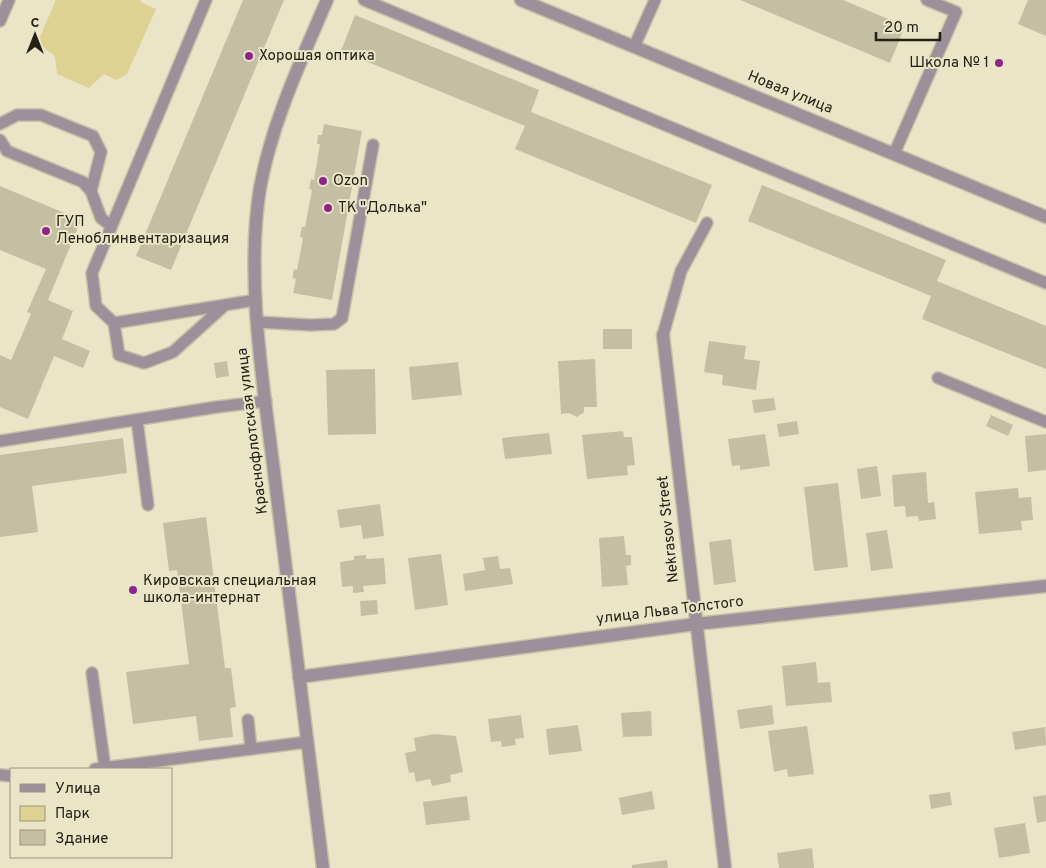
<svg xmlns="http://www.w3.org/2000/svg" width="1046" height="868" viewBox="0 0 1046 868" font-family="Overpass,sans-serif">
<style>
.green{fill:#ddd292}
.building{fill:#c4bfa2}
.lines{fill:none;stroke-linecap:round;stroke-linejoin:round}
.service-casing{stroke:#c6c2a7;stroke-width:14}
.minor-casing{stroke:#c6c2a7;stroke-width:15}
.tertiary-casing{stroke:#c6c2a7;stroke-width:15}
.service{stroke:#9c919a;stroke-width:11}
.minor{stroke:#9c919a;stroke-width:12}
.tertiary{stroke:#9c919a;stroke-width:12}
.poi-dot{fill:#8e2589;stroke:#eae5c7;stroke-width:2}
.labels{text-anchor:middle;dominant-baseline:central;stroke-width:4;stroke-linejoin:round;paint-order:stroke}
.poi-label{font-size:15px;fill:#232116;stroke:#eae5c7;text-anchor:start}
.street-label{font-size:15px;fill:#232116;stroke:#eae5c7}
</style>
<rect width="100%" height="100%" fill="#eae5c7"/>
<path class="green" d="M56,0h85l-1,2 16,7 -29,65 -11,6 -12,-6 -15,14 -32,-14 -2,-18 -10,-7 -6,-10z"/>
<g class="building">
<path d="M243,0h41l-113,270 -35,-14z"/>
<path d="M740,0h103l62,26 -15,37z"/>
<path d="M1028,0h18v36l-28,-12z"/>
<path d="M355,15l184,75 -8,22 181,73 -16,38 -181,-74 10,-23 -184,-75z"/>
<path d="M324,124l38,7 -30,169 -39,-7 3,-14 -3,-1v-4l1,-5 3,1 6,-32 -3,-1 2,-10h3l7,-37 -3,-1 2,-10 3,1 6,-36h-3l1,-9h4z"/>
<path d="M762,185l184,75 -9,21 109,45v43l-124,-50 9,-23 -183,-75z"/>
<path d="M0,186l81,34 -33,80 25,11 -11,28 28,12 -7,17 -29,-12 -26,63 -28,-12v-52l11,5 20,-46 -4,-2 19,-43 -46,-19z"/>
<rect x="603" y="329" width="29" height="20"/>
<path d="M709,341l37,5 -2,13 16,2 -4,29 -34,-5 1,-10 -19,-3z"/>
<path d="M595,359l2,48h-13v5l-7,5 -8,-4 -8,1 -3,-53z"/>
<path d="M227,361l2,15 -13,2 -2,-15z"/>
<path d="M458,362l4,33 -50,5 -3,-33z"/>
<path d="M375,369l1,65 -48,1 -2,-65z"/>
<path d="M774,398l2,12 -22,3 -2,-13z"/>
<path d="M991,415l22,10 -5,11 -22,-10z"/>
<path d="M797,421l2,13 -20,3 -2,-13z"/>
<path d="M623,431l1,6h8l3,28 -8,1 1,9 -41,4 -5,-44z"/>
<path d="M549,433l3,21 -47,5 -3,-21z"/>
<path d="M765,434l5,32 -30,4v-5l-8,1 -4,-27z"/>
<path d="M1046,434v36l-18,2 -3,-36z"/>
<path d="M123,438l4,35 -95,13 6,46 -38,5v-82z"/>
<path d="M877,466l4,30 -20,3 -4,-30z"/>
<path d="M926,472l2,31 6,-1 2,17 -17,2 -1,-5 -12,1 -1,-11 -11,1 -2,-32z"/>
<path d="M838,483l10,84 -34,4 -10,-84z"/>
<path d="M1018,488l1,10 12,-1 2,23 -12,1 1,9 -43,4 -4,-42z"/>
<path d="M380,504l4,32 -21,3 -2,-14 -21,3 -3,-18z"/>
<path d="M206,517l19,151h6l5,39 -6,1 3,29 -34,4 -3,-25 -63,8 -7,-52 63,-8 -12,-94 -8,1 -6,-48z"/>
<path d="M887,530l6,38 -22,3 -5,-38z"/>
<path d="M624,536l2,19h5v10l-5,1 2,19 -26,2 -3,-49z"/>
<path d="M731,539l5,43 -22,3 -5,-43z"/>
<path d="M441,554l7,51 -33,5 -7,-52z"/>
<path d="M366,555v4l18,-1 2,26 -23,2 1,6 -11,1v-7l-11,1 -2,-25 14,-2v-4z"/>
<path d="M498,556l2,13 10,-1 3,16 -48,7 -2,-17 22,-4 -2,-12z"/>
<path d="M377,600l1,14 -17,2 -1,-15z"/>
<path d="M816,662l2,21 12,-1 2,20 -46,4 -4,-40z"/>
<path d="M772,705l2,19 -34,5 -3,-19z"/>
<path d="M651,711l1,25 -29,1 -2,-24z"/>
<path d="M521,715l3,23 -9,1 1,6 -14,2 -1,-6 -10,1 -3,-23z"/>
<path d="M578,725l4,26 -33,4 -3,-26z"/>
<path d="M807,726l7,48 -26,3 -1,-8 -13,3 -6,-41z"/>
<path d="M1045,727l1,18 -31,5 -3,-18z"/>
<path d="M434,734l22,2 7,36 -13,3 1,7 -19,4 -2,-7 -14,3 -2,-10 -5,1 -4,-20 11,-2 -2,-13z"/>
<path d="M652,791l3,18 -33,6 -3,-17z"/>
<path d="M950,792l2,13 -21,4 -2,-14z"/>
<path d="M1046,795v26l-9,2 -4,-26z"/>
<path d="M467,796l3,24 -44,5 -3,-23z"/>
<path d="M1025,823l5,30 -31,5 -5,-30z"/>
<path d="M812,848l2,20h-35l-2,-15z"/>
<path d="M667,860l1,8h-36v-3z"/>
</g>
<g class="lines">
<g class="service-casing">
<g id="service">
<path d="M206,0l-114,273 4,33 18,17 142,-23"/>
<path d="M364,0l682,283"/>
<path d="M0,21l9,-21"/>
<path d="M634,47l21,-47"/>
<path d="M0,124l17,-9h24l52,21 8,16 -10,39"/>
<path d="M0,140l7,11 76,31 8,9 10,27 10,8"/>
<path d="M894,154l62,-142 -29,-12"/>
<path d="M257,322l53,3 24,-1 8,-6 31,-173"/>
<path d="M114,323l5,32 25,8 29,-11 51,-46"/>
<path d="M663,335l18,-64 26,-48"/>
<path d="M938,378l108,44"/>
<path d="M137,420l11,85"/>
<path d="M0,441l217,-34 49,-6"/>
<path d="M92,673l13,95"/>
<path d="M248,720l3,29"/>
<path d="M95,769l212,-27"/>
<path d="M0,775l11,1"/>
</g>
</g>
<g class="minor-casing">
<g id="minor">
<path d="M663,335l62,533"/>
<path d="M299,677l397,-53 350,-38"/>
</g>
</g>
<g class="tertiary-casing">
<g id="tertiary">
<path d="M521,0l525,217"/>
<path d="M323,868c-16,-129 -32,-259 -48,-388 -11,-92 -30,-200 -15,-292 12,-66 41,-127 67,-188"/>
</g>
</g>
<use href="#service" class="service"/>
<use href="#minor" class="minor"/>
<use href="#tertiary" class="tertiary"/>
</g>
<g class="poi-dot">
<circle cx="249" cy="56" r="5"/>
<circle cx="999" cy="63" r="5"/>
<circle cx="323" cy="181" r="5"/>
<circle cx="328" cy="208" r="5"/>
<circle cx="46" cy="231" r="5"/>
<circle cx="133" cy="590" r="5"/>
</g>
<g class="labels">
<g class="poi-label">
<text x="259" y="56">Хорошая оптика</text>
<text x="989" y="63" text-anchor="end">Школа № 1</text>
<text x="333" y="181">Ozon</text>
<text x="338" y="208">ТК "Долька"</text>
<text x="56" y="222">ГУП<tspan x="56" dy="17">Леноблинвентаризация</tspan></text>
<text x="143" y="581">Кировская специальная<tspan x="143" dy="17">школа-интернат</tspan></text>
</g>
<g class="street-label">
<text transform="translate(790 93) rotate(22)">Новая улица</text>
<text transform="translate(253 431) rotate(-97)">Краснофлотская улица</text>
<text transform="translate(669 529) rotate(-96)">Nekrasov Street</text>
<text transform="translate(670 611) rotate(-7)">улица Льва Толстого</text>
</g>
</g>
<rect x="10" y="768" width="162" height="90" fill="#eae5c7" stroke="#9a9780"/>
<rect x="20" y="784" width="25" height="8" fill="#9c919a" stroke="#9a9780"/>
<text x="55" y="793" font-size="15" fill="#232116">Улица</text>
<rect x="20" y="806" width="25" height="15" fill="#ddd292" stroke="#9a9780"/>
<text x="55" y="818" font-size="15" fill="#232116">Парк</text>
<rect x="20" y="830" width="25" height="15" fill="#c4bfa2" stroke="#9a9780"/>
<text x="55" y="843" font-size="15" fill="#232116">Здание</text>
<g transform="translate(35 35)" stroke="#eae5c7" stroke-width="4" paint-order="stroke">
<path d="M0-4L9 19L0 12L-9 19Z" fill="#232116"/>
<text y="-8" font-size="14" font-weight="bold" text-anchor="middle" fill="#232116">С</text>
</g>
<path d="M876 32v8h64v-8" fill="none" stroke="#232116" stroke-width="2.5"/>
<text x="884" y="32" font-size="15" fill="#232116" stroke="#eae5c7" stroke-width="4" paint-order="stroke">20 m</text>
</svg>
